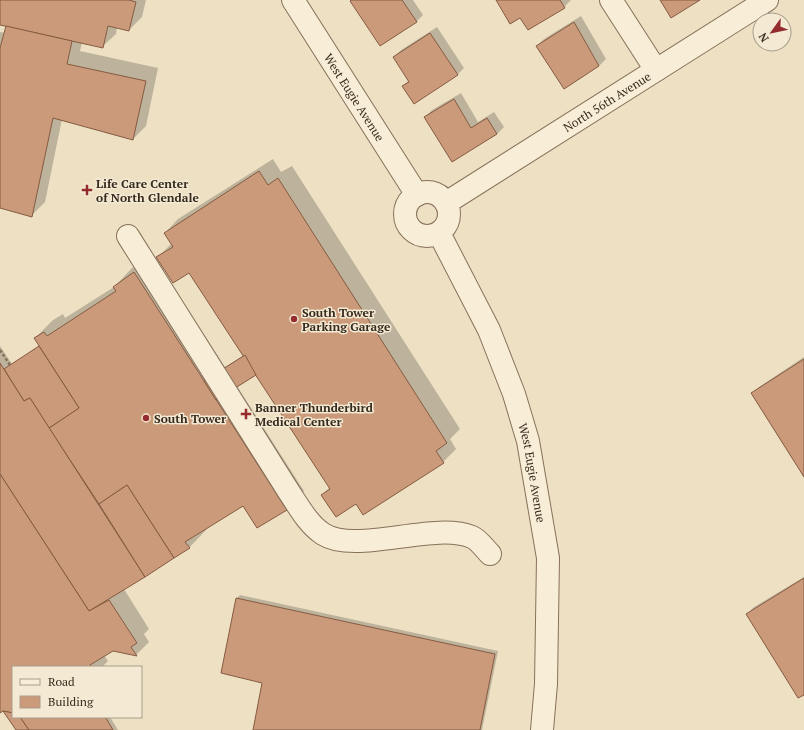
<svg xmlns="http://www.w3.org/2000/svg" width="804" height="730" viewBox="0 0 804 730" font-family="'PT Serif',serif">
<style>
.shadow{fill:#0003}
.building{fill:#ca9a7a;stroke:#855b41}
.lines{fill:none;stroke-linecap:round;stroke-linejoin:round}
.minor-casing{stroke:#87715b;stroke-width:24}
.path{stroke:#87715b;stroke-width:2.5;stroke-dasharray:3 2;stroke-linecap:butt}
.minor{stroke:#f8edd6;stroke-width:22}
.poi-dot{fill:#942c2f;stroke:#f4ead3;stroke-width:1.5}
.labels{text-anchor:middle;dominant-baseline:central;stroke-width:3;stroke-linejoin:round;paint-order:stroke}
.street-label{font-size:12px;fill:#372a1e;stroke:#f4ead3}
.poi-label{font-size:12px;font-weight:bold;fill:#372a1e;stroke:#f4ead3;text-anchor:start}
</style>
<rect width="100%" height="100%" fill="#ede0c3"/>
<g class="shadow">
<path d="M0,0h146l-4,17 -13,13 -12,-3 -1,7 -14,13 -20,-5 -2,9 78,17 -12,58 -13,13 -71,-20 -17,83 -14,14 -31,-9v-175l6,1 1,-7 -7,-2z"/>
<path d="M352,0h61l10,15 -7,7z"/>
<path d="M497,0h74l-7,7 -43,10z"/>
<path d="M581,16l25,43 -7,7 -62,-20 7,-7z"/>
<path d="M437,27l27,41 -7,7 -54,11 6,-6 -15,-23 7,-7z"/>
<path d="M461,93l17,29 16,-10 10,15 -7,7 -44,27 -28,-44 7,-7z"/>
<path d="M273,159l8,13 11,-6 168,263 -10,10 6,10 -13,13 -87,40 -34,-7 8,-8 -74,-114 -19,13 67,105 -18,18 -42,-4 -38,23 1,1 -18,19 -65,41 25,40 -5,5 5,8 -13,13 -23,-5 -9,5 4,6 -6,6h-89v50h97l8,13h-102l-13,-20 -3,2v-366l12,18 28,-18 -5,-8 18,-18 10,-6 2,4 49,-31 18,-19 21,-13 72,112 19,-12 -54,-84 -32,-14 14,-14 -7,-10 13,-14z"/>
<path d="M804,357v119l-52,-82 7,-7z"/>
<path d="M804,577v117l-57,-80 7,-7z"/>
<path d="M240,595l258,56 -16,79h-228l9,-48 -41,-9 15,-75z"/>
</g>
<g class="building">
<path d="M0,0h129l7,2 -7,29 -21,-5 -5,22 -103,-23z"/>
<path d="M351,0h51l15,22 -37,24 -30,-45z"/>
<path d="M496,0h64l5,8 -37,22 -8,-12 -10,6z"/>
<path d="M660,0h40l-29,18z"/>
<path d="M574,22l25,44 -35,23 -28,-43z"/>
<path d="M6,26l66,15 -5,23 79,17 -13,59 -80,-22 -21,99 -32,-9v-160z"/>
<path d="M430,33l28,42 -44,29 -12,-18 7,-4 -16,-25z"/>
<path d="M454,99l17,29 16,-10 10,16 -45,28 -28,-45z"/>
<path d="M259,171l9,14 10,-7 169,265 -11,8 8,12 -81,52 -7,-11 -20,13 -15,-22 9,-6 -141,-216 -16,10 -17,-26 17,-10 -9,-14z"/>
<path d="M134,272l153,238 -30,18 -14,-22 -58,36 5,6 -16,10 -47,-73 -28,19 -50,-76 30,-20 -45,-70 10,-6 3,4 69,-45 -3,-4z"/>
<path d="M39,346l40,62 -30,20 -19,-30 -6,3 -20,-32z"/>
<path d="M245,355l11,20 -40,25 -12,-19z"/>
<path d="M804,359v118l-53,-84z"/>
<path d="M0,363l24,38 6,-3 115,179 -56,34 -89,-137z"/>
<path d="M0,474l89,137 20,-11 28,43 -6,4 6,9 -24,-5 -23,14 1,2h-78v46l-10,-2 -3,2z"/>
<path d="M127,485l47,73 -29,19 -46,-73z"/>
<path d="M804,578v117l-6,3 -52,-84z"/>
<path d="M236,598l259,56 -15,76h-227l9,-47 -41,-10z"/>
<path d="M3,711l10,2v4h7l9,13h-13z"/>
<path d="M20,717h80l6,1 7,12h-84z"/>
</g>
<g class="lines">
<g class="minor-casing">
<g id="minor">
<path id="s1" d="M293,0l124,195"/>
<path d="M611,0l45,70"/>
<circle cx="427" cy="214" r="22"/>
<path id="s2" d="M446,203l321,-203"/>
<path id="s3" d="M439,233l50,97 25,64 14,47 20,117 -2,126 -4,46"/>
<path d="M128,236l161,256c10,15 19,32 34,42 33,21 111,-13 149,3 7,3 13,12 18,17"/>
</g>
</g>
<path class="path" d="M0,350l10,15"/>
<use href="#minor" class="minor"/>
</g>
<g class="poi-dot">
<path d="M85 184h4v4h4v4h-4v4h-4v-4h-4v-4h4z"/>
<circle cx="294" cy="319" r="4"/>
<path d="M244 408h4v4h4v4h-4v4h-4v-4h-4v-4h4z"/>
<circle cx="146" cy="418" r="4"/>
</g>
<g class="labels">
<g class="street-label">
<text stroke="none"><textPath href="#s1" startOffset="115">West Eugie Avenue</textPath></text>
<text stroke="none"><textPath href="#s2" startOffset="190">North 56th Avenue</textPath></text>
<text stroke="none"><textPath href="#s3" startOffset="259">West Eugie Avenue</textPath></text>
</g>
<g class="poi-label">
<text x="96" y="183">Life Care Center<tspan x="96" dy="14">of North Glendale</tspan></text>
<text x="302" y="312">South Tower<tspan x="302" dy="14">Parking Garage</tspan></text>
<text x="255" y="407">Banner Thunderbird<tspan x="255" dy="14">Medical Center</tspan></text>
<text x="154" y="418">South Tower</text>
</g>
</g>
<rect x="12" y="666" width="130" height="52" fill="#f4ead3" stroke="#a89d8b"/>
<rect x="20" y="679" width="20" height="6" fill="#f8edd6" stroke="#a89d8b"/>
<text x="48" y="686" font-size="12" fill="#372a1e">Road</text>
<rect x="20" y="696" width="20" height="12" fill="#ca9a7a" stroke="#a89d8b"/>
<text x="48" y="706" font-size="12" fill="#372a1e">Building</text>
<g transform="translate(772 32) rotate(237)"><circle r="19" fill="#f4ead3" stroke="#a89d8b"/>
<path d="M0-3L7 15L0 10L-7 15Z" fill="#942c2f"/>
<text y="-6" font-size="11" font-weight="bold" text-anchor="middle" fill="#372a1e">N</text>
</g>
</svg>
